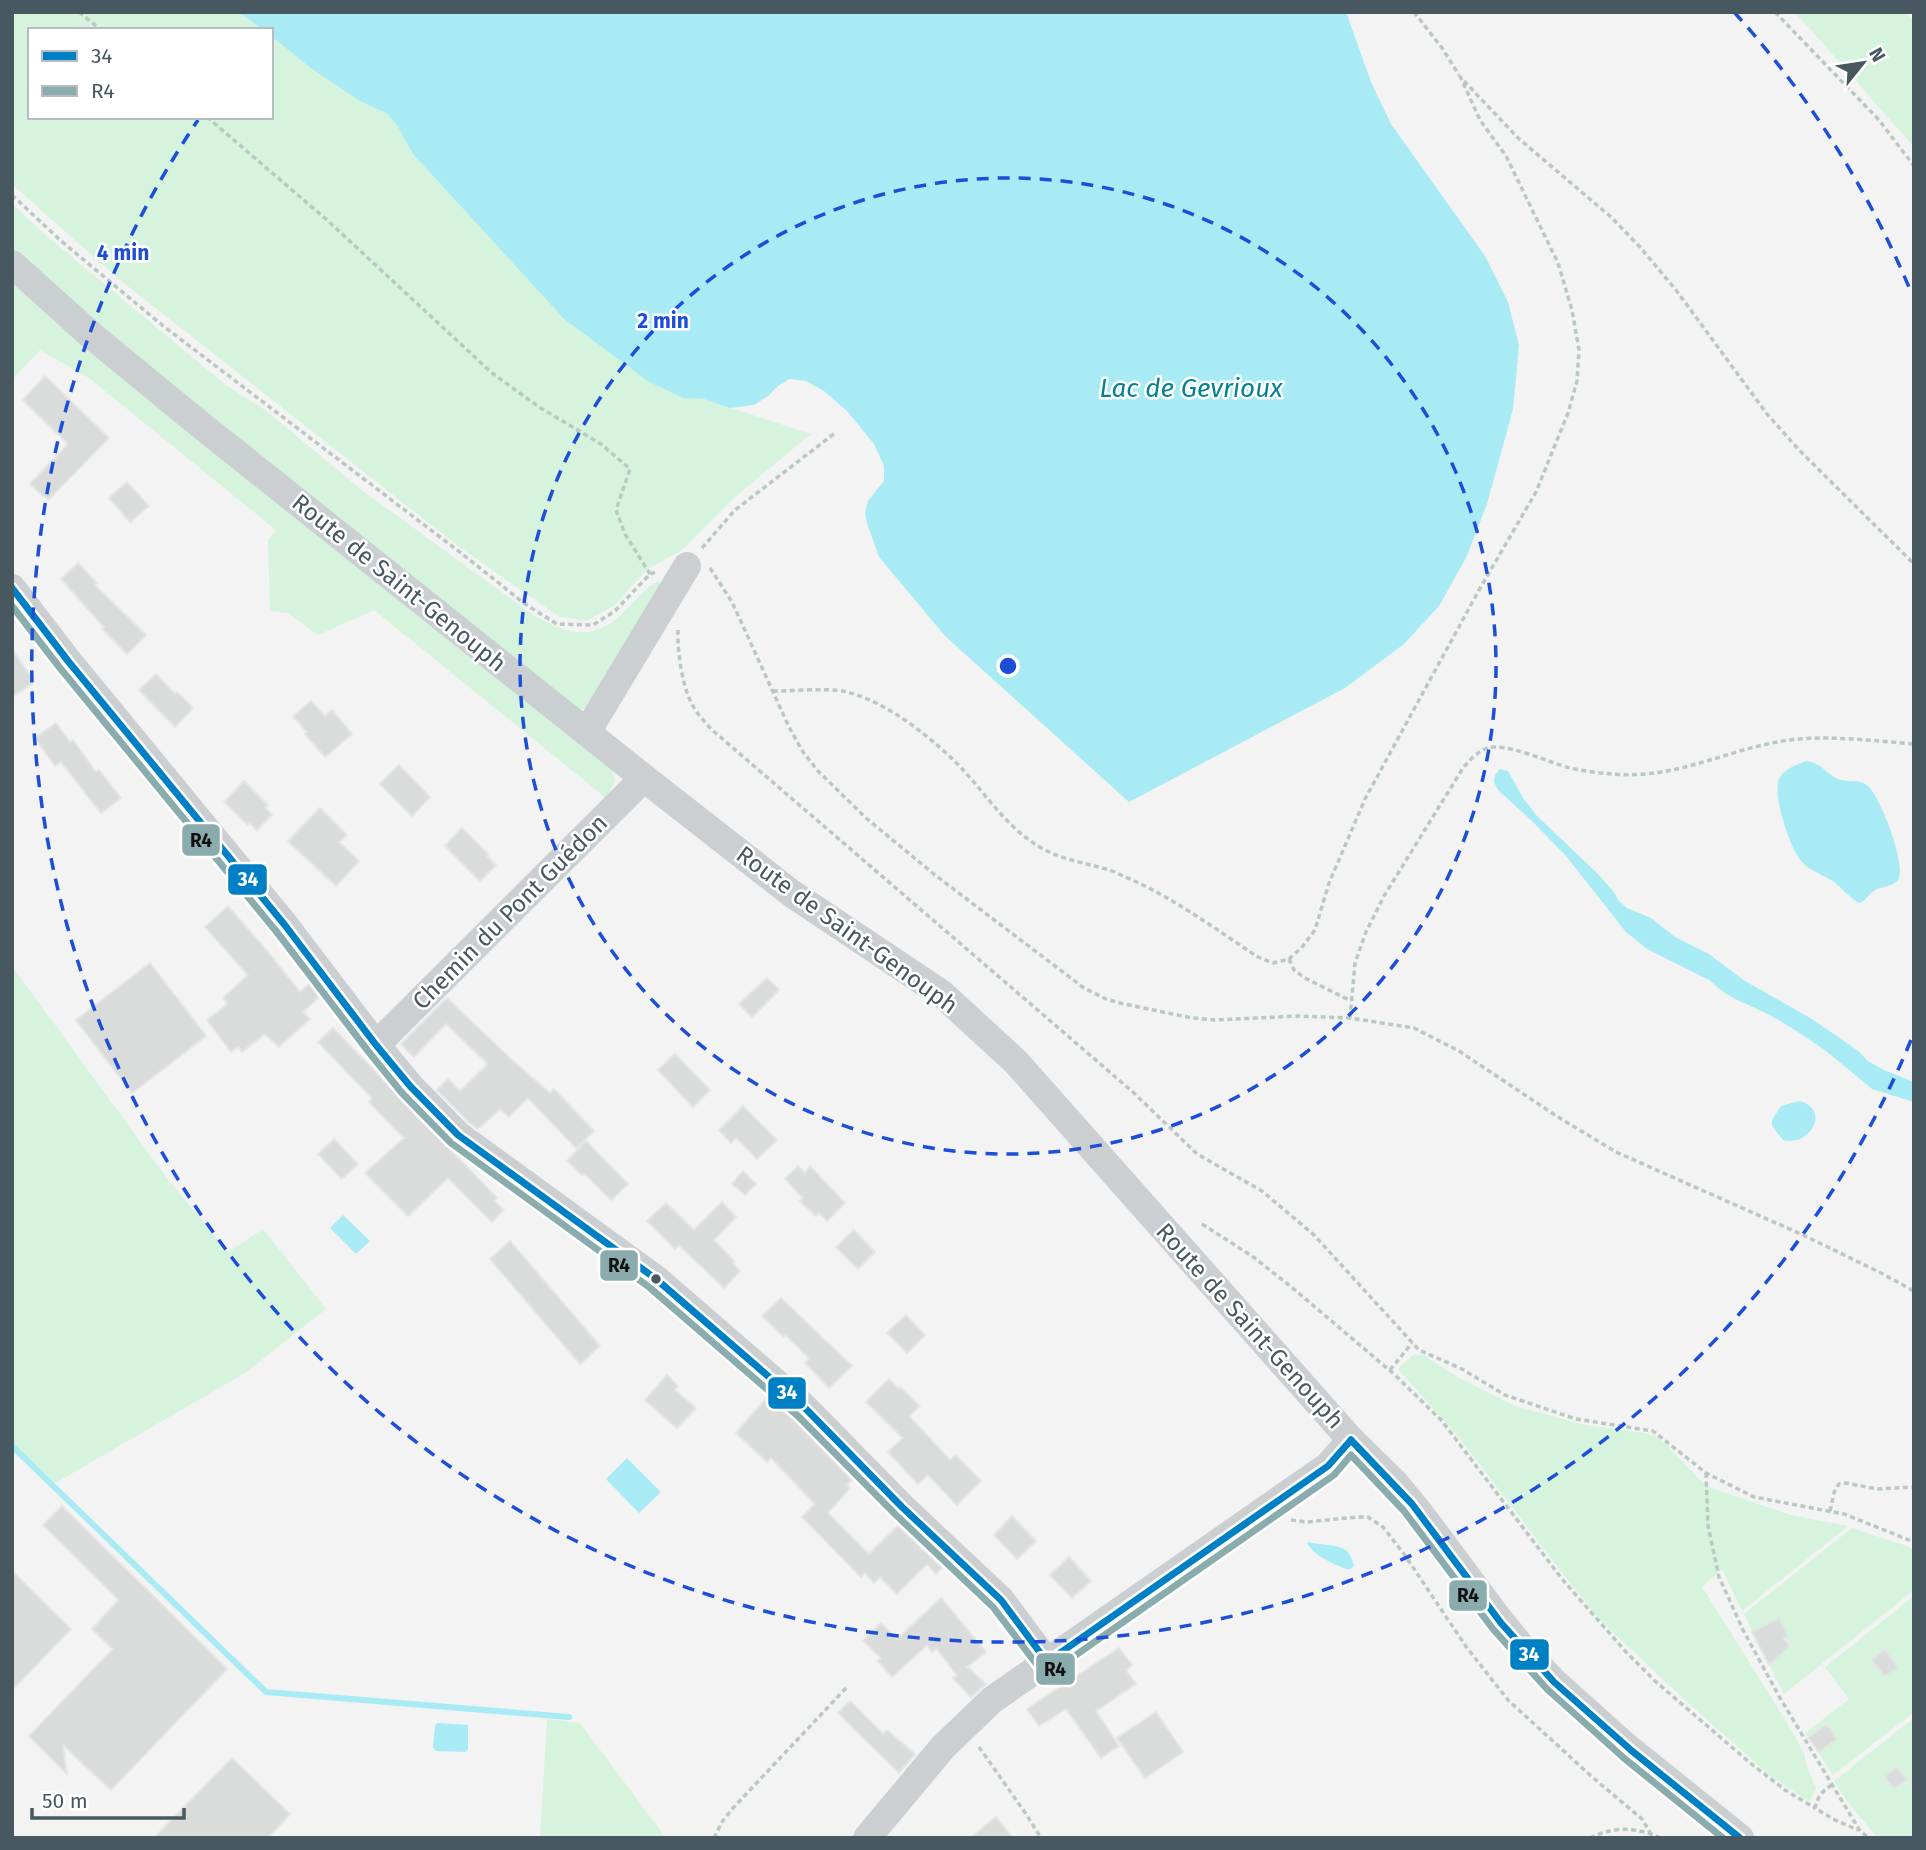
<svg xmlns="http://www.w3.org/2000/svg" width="1926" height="1850" viewBox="0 0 1926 1850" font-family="'Fira Sans',sans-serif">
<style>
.green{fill:#d6f3de}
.water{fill:#a8ebf4}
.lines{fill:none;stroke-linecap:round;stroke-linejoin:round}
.stream{stroke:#a8ebf4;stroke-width:6}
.building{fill:#dadcdc;stroke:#e4e5e5;stroke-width:2}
.path{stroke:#bac8c2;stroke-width:3.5;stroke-dasharray:5 3.5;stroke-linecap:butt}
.minor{stroke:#cccfd2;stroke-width:28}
.bus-1-casing{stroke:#fff;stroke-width:12}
.bus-2-casing{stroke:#fff;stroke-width:12}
.bus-1{stroke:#0080c4;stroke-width:7}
.bus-2{stroke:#8aacac;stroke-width:7}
.ring{fill:none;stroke:#1d4ed8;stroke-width:3.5;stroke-dasharray:12 9}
.bus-dot{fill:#485861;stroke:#fff;stroke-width:2.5}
.labels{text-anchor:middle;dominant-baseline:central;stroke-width:5;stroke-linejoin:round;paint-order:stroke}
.street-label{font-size:24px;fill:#485861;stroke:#fff}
.water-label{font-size:26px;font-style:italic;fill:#058290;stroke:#fff}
.centre{fill:#1d4ed8;stroke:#fff;stroke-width:3.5}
.ring-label{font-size:21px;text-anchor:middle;font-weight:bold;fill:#1d4ed8;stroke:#fff;stroke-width:5;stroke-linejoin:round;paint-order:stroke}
.line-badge{stroke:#fff;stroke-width:2.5}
.badge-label{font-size:19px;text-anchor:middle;font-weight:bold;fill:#fff}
.pale-badge-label{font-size:19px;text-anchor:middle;font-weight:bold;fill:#111}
</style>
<rect width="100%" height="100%" fill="#f3f3f3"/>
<g class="green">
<path d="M12,12h227l24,18h-233v87h241v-81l41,33 48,32 26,12 11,12 16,29 151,165 85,63 34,16 21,1 107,35 -75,62 -54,54 -36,20 -31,35 -29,16 -28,-5 -100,-70 -342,-269 -104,-93z"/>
<path d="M1794,12h111l9,10v125l-102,-116z"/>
<path d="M12,204l37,34 177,147 42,27 91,76 174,127c33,18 57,28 89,-1 12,-12 21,-25 36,-33l6,6 -71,119 -14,4 -494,-394 -73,-67z"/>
<path d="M12,283l48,43 120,94 432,350 3,11 -9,17 -232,-188 -56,25 -30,-22 -18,-2 -2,-71 8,-10 -187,-152 -49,-28 -28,30z"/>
<path d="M12,966l154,211 62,75 35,-23 63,80 -81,64 -193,112 -40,-39z"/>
<path d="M1414,1354l11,2 34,22 59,29 67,18 59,8 11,3 9,6 36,38 11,8 80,27 57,11 -106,85 -20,-42 -20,18 87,139 16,29v6l11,28 -7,13 -42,-29 -82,-73 -84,-79 -45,-56 -98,-129 -60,-67z"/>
<path d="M1852,1528l55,18 7,4v40l-130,104 -40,-80z"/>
<path d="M1914,1596v116l-81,63 -28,-42 44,-34 -24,-32z"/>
<path d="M1914,1718v120h-36l-31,-37 -13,-20z"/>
<path d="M547,1719l33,4 86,115h-126z"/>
</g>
<g class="water">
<path d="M239,12h1107l25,70 20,42 94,132 23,46 11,43 -6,64 -26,95 -21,54 -27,48 -35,38 -59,44 -216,114 -184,-166 -66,-79 -12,-34 -2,-10 3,-12 16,-20v-15l-10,-22 -27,-33 -23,-20 -18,-10 -17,-2 -11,7 -10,10 -14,9 -24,3 -26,-9 -21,-1 -34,-16 -85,-63 -151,-165 -16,-29 -11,-12 -26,-12 -48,-32 -41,-33v-6h-8z"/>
<path d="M1806,761c16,2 19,12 32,18 10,4 22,-1 31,8 12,12 36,75 30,91 -4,9 -17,8 -24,12 -7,4 -8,11 -16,13 -10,-6 -16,-14 -25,-21 -10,-7 -24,-11 -32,-20 -12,-13 -30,-67 -23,-83 5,-10 17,-14 27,-18z"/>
<path d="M1500,769l8,2 15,27 14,18 60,57 16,18 6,10 8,7 24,10 24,19 34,17 36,27 67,38 45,31 11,11 16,9 30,12v20l-42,-13 -46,-38 -31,-21 -25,-15 -37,-17 -11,-7 -13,-11 -62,-31 -21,-17 -60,-76 -33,-34 -35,-32 -4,-8 1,-7z"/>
<path d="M1799,1101c32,8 12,46 -16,39l-11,-14v-6l9,-14z"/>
<path d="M343,1215l27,26 -14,13 -26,-26z"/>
<path d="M627,1458l34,34 -22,21 -33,-34z"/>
<path d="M1310,1542c20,6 39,-2 44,24l-4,3h-4c-14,-6 -31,-12 -39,-26z"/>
<path d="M438,1723l30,2v24l-2,3 -30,-1 -3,-3 2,-23z"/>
</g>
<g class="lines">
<path class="stream" d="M12,1446l254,246 303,25"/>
</g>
<g class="building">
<path d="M45,376l64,62 -61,62 -18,-16 38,-40 -45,-44z"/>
<path d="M127,482l22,24 -19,16 -21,-24z"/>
<path d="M78,563l19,20 -2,2 51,50 -19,19 -25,-25 2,-2 -43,-48z"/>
<path d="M12,649l22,33 -22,15z"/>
<path d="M156,674l19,20 2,-2 16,16 -18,19 -36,-37z"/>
<path d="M311,701l14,15 7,-6 20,24 -27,23 -20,-23 2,-2 -14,-16z"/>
<path d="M56,723l14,19 3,-2 23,32 3,-2 22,28 -20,15 -40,-51 -6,4 -20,-28z"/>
<path d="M399,765l31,32 -18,19 -32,-32z"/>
<path d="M244,781l24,24 -3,2 7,8 -15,15 -7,-7 -2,2 -24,-23z"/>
<path d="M320,808l27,27 -8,7 20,19 -23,25 -48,-45z"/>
<path d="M462,828l26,26 -1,2 9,9 -16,16 -35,-35z"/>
<path d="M228,906l40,46 32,40 9,-8 10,13 -16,15 7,7 -31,28 -14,-13 -23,18 -4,-5 -7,5 -24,-32 21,-16 -5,-6 25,-23 -43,-48z"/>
<path d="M150,963l56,73 -74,57 -56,-73z"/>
<path d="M767,978l12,12 -27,27 -13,-13z"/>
<path d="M447,998l65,62 38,33 4,-4 40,42 -18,17 -48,-50 -19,19 -9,-8 -22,20 -9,-7 -32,-32 11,-11 12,12 28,-27 -42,-40 -32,33 -13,-13z"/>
<path d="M333,1028l164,170 -3,3 10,9 -12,12 -44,-44 -40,38 -43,-43 39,-35 -35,-36 3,-4 -54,-56z"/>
<path d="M675,1054l35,36 -17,17 -35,-37z"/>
<path d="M743,1106l34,34 -20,19 -21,-21 -5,5 -12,-13z"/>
<path d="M334,1139l24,25 -16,15 -24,-25z"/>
<path d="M586,1141l42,43 -17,16 -27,-27 -2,2 -15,-14z"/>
<path d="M798,1166l7,7 5,-7 35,37 -18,18 -8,-8 -3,3 -16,-15 3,-3 -18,-19z"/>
<path d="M743,1171l13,13 -11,11 -13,-11z"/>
<path d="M722,1202l14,15 -22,23 20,21 -1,3 7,7 -16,17 -45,-43 -4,4 -28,-28 19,-18 28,27z"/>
<path d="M854,1230l21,22 -17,17 -22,-22z"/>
<path d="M510,1241l90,105 -20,18 -90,-105z"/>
<path d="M781,1298l71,68 -23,22 -24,-25 4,-5 -23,-23 -2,2 -22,-21z"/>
<path d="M906,1315l19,20 -18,18 -20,-20z"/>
<path d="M667,1375l11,11 -3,4 21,18 -19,20 -32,-28z"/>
<path d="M889,1379l10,10 1,-2 20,19 -11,10 41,44 6,-5 25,26 -24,24 -29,-30 -10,9 -30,-32 15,-14 -37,-36z"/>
<path d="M767,1397l27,23 58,60 -5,5 3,3 -22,25 41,41 29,-28 44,42 -6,6 -9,-10 -30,30 -17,-17 -6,6 -9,-10 -4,4 -8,-8 -51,-52 13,-13 -44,-46 -4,4 -31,-29z"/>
<path d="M62,1506l165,163 -116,121 -48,-45 4,29 -38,-38 84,-87 -21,-20 27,-29 -76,-75z"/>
<path d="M1012,1516l24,25 -19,18 -23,-24z"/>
<path d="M1069,1557l22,24 -19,17 -22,-23z"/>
<path d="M12,1571l59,58 -59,61z"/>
<path d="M941,1598l45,54 -19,15 19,17 -15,13 -18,-19 4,-3 -21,-27 -4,4 -5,-7 -35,32 -14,-16 3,-3 -18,-17 18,-18 16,16z"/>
<path d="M1779,1618l9,18 -4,2 6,8 -21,19 -17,-33z"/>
<path d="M1119,1648l13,17 -6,5 10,14 -40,27 23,35 -18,12 -35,-49 -27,17 -12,-17z"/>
<path d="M1885,1649l13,19 -14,8 -13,-16z"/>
<path d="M850,1701l33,33 4,-4 28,24 -16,19 -61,-60z"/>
<path d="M1156,1712l27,40 -38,26 -28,-40z"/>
<path d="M1826,1724l11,15 -18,13 -11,-14z"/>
<path d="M232,1758l58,56 -22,24h-114z"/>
<path d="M1897,1767l10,12 -13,10 -10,-12z"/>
<path d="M996,1817l17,21h-43z"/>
</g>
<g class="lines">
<g class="path">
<path d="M79,12l22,18"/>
<path d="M1414,12l28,36 17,27"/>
<path d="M1775,12l104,108 35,46"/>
<path d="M1464,81l54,57 93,79 29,30 36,43 91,124 32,36 115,114"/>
<path d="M207,117l120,103 165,153 47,34 62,37 29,25 -14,41 9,24 25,40"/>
<path d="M12,195l48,45 102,85 299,228 64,51 32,20 36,1 22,-14 35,-37 6,-2"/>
<path d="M702,548l33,-38 100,-77"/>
<path d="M710,568l22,34 57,125 14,25 15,19 48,47 69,57 149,113 22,11 18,5 68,14 24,2 82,-4 52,2 64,10 45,23 99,66 58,35 187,83 78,38 33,18"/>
<path d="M678,630c-1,19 4,55 13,72 5,11 13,19 20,27l423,364 63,61 65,37 52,44 105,115 43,19 43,26 71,24 77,12 53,42 48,24 90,17 70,28"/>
<path d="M773,691c22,0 47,-3 69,0 41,7 95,50 123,81 25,28 46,60 80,78 20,10 40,13 61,19 8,2 16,7 24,10 44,19 88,52 128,78l15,6 16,-4 13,-12 13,-17 14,-47 36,-84 114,-209 57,-98 32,-79 9,-32 2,-31 -7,-40 -14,-47 -52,-107 -26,-36 -21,-46"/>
<path d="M1289,959l5,11 11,8 46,23"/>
<path d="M1350,1018l5,-55 11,-31 18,-36 79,-128c7,-8 14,-16 24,-20 19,-6 63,15 83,20 14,3 29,5 42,6 66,6 116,-26 178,-34 40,-5 84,1 124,4"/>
<path d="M1202,1224l50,32 37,29 106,90 47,46 120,158 64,73 29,29 94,81 36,28 30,18"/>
<path d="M1390,1370l22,-27"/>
<path d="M1706,1473l2,53 11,51 24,53 37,68 80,133 9,7"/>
<path d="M1830,1511l5,-22 4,-5 7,-1 31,6 37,-2"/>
<path d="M1291,1520l16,2 50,-5h11l15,10 21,27 63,94 41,52 83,76 51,43 9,15"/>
<path d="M979,1747l47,67 15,24"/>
<path d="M1832,1785c-10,6 -14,11 -17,23l18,11 25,11"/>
<path d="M714,1838l8,-16 11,-14 114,-121"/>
<path d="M1590,1838c25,-12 46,-11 71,0"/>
</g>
<g class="minor">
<path d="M12,264l79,71 106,87 447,356 147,115 151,101 74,68 335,378 43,42 28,34 76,102 30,37 26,27 69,62 117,94"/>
<path d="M12,588l56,73 216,263 92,121 34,41 48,49 198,144 149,129 97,99 99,93 46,62"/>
<path d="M587,732l100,-166"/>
<path d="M376,1045l268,-267"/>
<path d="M867,1838l76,-91 49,-47 336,-234 23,-26"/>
</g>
<g class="bus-1-casing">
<g id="bus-1">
<path d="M12,588l56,73 216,263 92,121 34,41 48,49 198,144 149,129 97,99 99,93 46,62"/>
<path d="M1351,1440l61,64 89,119 53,59 78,69 108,87"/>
<path d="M1047,1662l281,-196 23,-26"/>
</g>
</g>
<g class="bus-2-casing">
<path id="bus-2" d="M12,606l48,62 216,263 92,120 34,42 49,50 198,144 149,129 97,98 98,93 48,63 5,2 7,-1 281,-196 17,-20 53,56 89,118 54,60 78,70 98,79"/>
</g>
<use href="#bus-1" class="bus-1"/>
<use href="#bus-2" class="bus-2"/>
</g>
<g class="ring">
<circle cx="1008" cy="666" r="488"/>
<path d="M1911 1040A977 977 0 1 1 198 120M1734 12A977 977 0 0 1 1911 292"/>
</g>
<circle class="bus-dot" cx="656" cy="1279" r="6"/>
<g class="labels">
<g class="street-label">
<text transform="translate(399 583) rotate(39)">Route de Saint-Genouph</text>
<text transform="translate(510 912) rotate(-45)">Chemin du Pont Guédon</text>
<text transform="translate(847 930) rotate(36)">Route de Saint-Genouph</text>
<text transform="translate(1250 1326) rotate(48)">Route de Saint-Genouph</text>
</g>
<g class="water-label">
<text x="1191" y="388">Lac de Gevrioux</text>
</g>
</g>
<circle cx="1008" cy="666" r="10" class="centre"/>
<g class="ring-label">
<text x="123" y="260">4 min</text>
<text x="663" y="328">2 min</text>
</g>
<g class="line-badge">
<rect x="181" y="823" width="40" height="34" rx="7" fill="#8aacac"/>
<rect x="227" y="863" width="41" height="33" rx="7" fill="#0080c4"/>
<rect x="599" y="1249" width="40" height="33" rx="7" fill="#8aacac"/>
<rect x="767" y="1376" width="40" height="34" rx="7" fill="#0080c4"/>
<rect x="1448" y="1579" width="40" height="33" rx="7" fill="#8aacac"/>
<rect x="1509" y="1638" width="41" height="33" rx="7" fill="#0080c4"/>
<rect x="1035" y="1652" width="41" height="34" rx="7" fill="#8aacac"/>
</g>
<g class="badge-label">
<text x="248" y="886">34</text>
<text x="787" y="1399">34</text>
<text x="1529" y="1661">34</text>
</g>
<g class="pale-badge-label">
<text x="201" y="847">R4</text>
<text x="619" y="1272">R4</text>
<text x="1468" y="1602">R4</text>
<text x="1055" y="1676">R4</text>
</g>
<rect width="1926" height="1850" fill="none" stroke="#485861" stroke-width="28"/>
<rect x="28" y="28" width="245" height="91" fill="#ffffff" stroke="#b6bcc0" stroke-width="2"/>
<rect x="42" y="51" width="35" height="10" fill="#0080c4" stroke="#b6bcc0" stroke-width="2"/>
<text x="91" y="63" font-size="21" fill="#485861">34</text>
<rect x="42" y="86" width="35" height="10" fill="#8aacac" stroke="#b6bcc0" stroke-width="2"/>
<text x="91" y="98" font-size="21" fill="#485861">R4</text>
<g transform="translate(1863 63) rotate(60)" stroke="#ffffff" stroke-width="5" paint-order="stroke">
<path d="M0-5L12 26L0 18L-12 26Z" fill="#485861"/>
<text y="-10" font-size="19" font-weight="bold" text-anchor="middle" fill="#485861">N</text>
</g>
<path d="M32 1808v10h152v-10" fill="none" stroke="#485861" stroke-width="3.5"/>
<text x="42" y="1808" font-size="21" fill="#485861" stroke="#ffffff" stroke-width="5" paint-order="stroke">50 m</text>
</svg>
